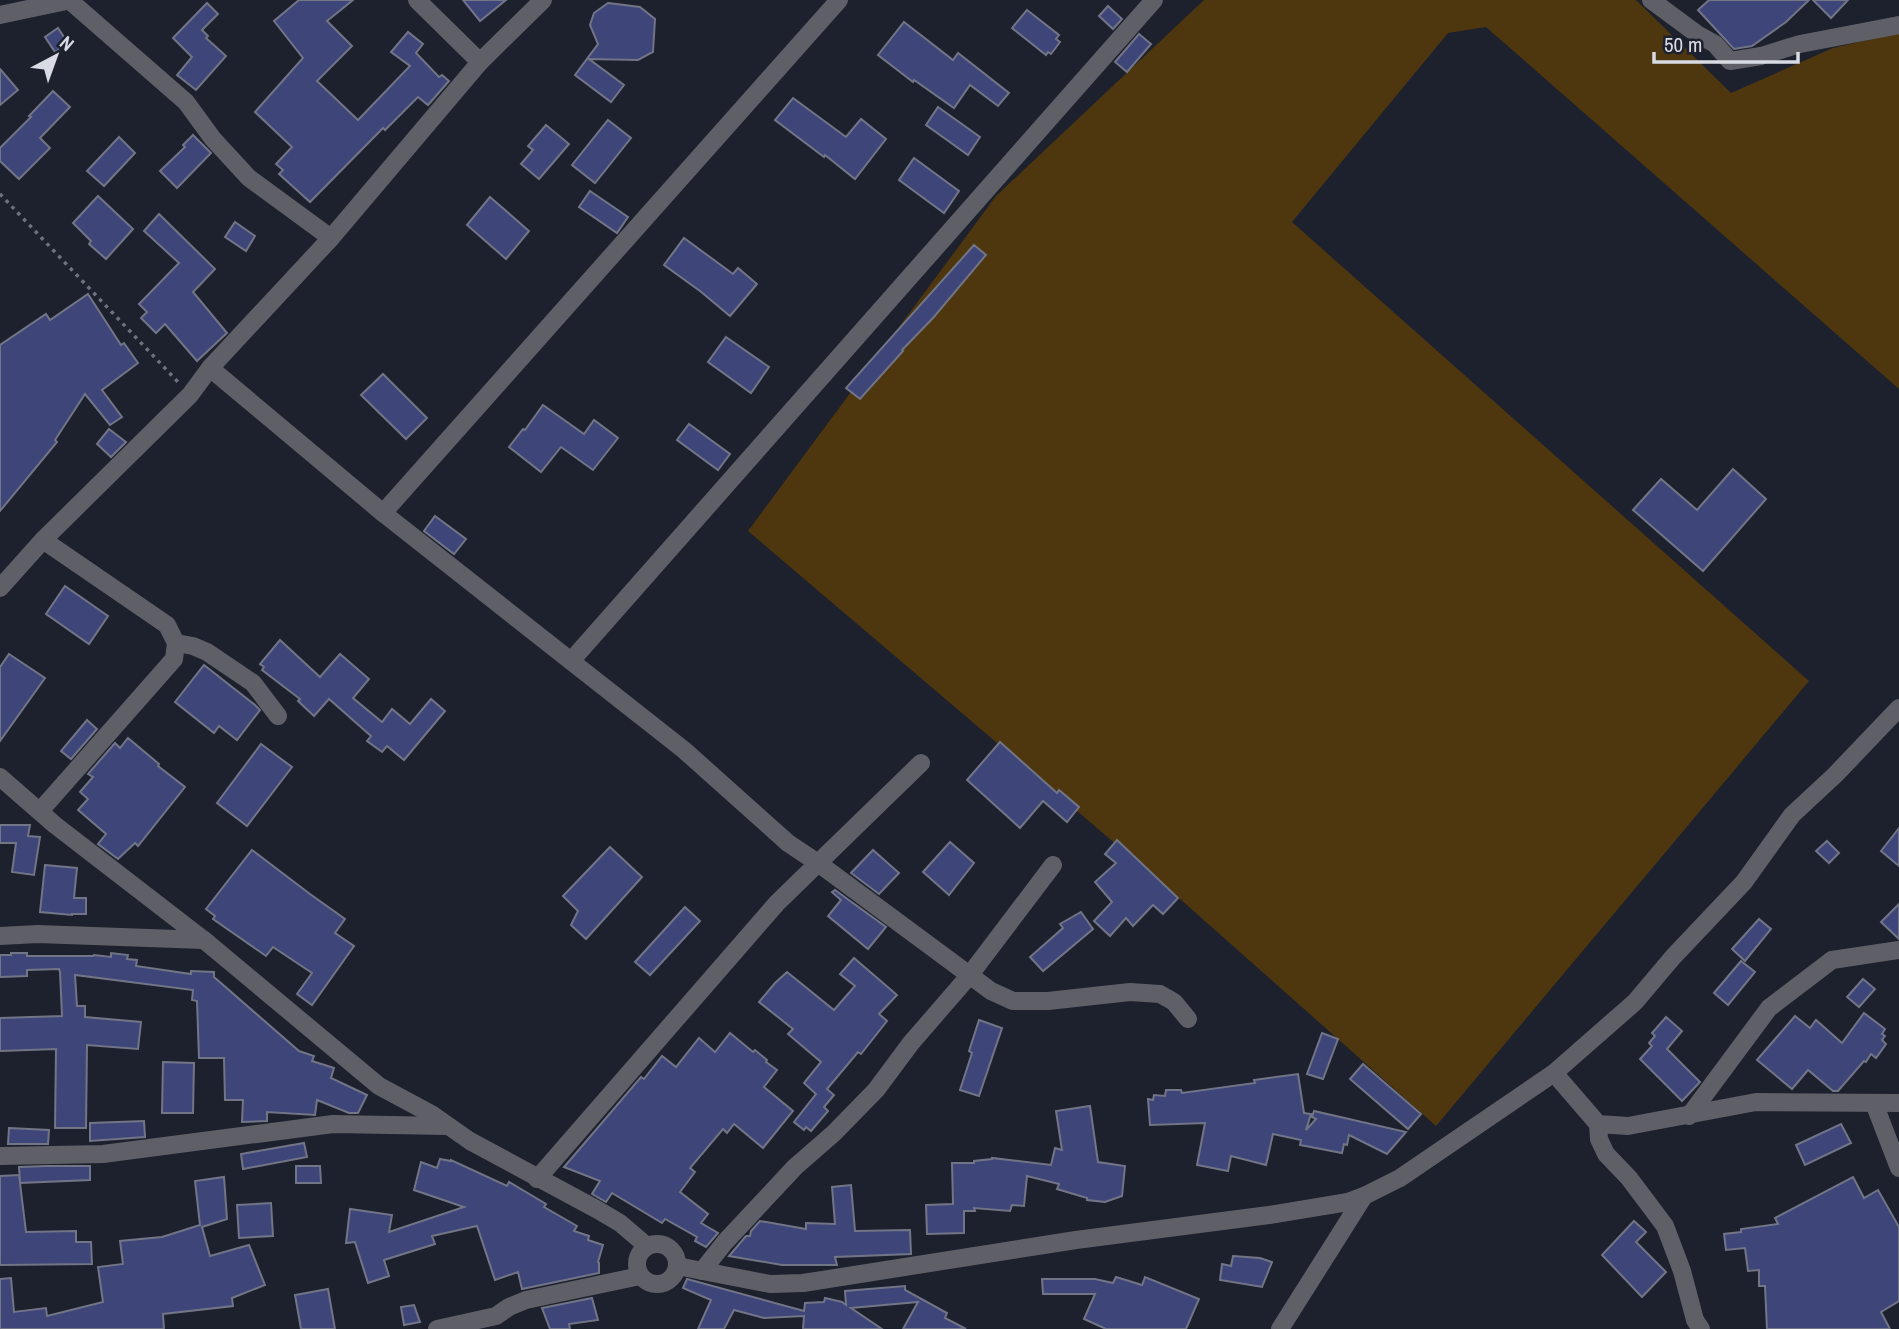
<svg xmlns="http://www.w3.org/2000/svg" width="1899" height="1329" viewBox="0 0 1899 1329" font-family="'Archivo Narrow',sans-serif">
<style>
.green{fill:#4e370f}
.building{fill:#3d4579;stroke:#727586;stroke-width:2}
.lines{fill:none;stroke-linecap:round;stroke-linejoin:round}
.path{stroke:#6f727d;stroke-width:3.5;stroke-dasharray:3.5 5;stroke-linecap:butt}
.minor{stroke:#5f6067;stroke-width:18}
</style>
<rect width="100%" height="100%" fill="#1d202d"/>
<path class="green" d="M1204,0h432l95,93 102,-45 66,-15v356l-413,-362 -38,6 -156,189 517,459 -373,445 -265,-235 -423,-360 248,-335z"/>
<g class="building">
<path d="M299,0h54l-26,21 25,25 -35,35 41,39 52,-54 -19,-14 17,-20 15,12 -7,9 23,24 3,-2 7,6 -21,24 -10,-8 -33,33 -2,-2 -73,74 -31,-28 4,-4 -7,-6 16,-17 -37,-35 48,-54 -29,-37z"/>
<path d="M463,0h43l-26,21z"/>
<path d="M1709,0h100l-23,22 -34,24 -18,3 -36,-39z"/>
<path d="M1813,0h35l-17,18z"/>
<path d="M207,3l11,11 -16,16 6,6 -2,2 20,18 -30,34 -19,-15 15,-18 -19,-19z"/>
<path d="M608,3l32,4 15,12 -2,33 -15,8 -49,-1 35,26 -13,17 -36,-27 23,-31 -8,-19 4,-12z"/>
<path d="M1108,6l14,13 -9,10 -14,-13z"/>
<path d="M1027,10l32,25 -3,4 4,3 -9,12 -3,-2 -2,3 -34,-27z"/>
<path d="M904,22l49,38 5,-7 51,40 -11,13 -28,-21 -16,23 -40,-28 -1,2 -35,-27z"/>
<path d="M58,28l10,15 -13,9 -10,-15z"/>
<path d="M1139,34l12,10 -24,28 -12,-10z"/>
<path d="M0,69l18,21 -18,15z"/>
<path d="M53,91l17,16 -30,31 10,10 -31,31 -19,-18v-13l31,-31 -2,-1z"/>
<path d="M793,98l53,39 15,-18 25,20 -31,40 -30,-24 -1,2 -49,-37z"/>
<path d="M938,107l42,30 -12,18 -42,-30z"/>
<path d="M608,120l23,18 -36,45 -23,-18z"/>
<path d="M546,125l23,19 -30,35 -18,-15 12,-14 -5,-4z"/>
<path d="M193,135l18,18 -34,35 -17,-17 25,-24 -2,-2z"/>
<path d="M119,137l16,16 -31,33 -17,-15z"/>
<path d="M914,158l45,33 -15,22 -45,-33z"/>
<path d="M590,191l38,26 -11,16 -38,-26z"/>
<path d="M98,196l35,33 -27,30 -17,-15 2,-3 -18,-18z"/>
<path d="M490,197l39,34 -23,28 -39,-34z"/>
<path d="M159,214l56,55 -22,23 34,41 -30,28 -32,-37 -9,9 -15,-15 6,-6 -8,-8 40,-41 -35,-32z"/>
<path d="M235,222l20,14 -9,15 -21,-14z"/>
<path d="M684,238l49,36 5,-6 19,16 -27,32 -30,-25 -36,-26z"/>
<path d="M974,245l12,10 -53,63 -31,32 1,1 -43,48 -14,-11z"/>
<path d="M88,294l33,51 3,-2 14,20 -36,27 20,27 -12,8 -25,-31 -30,46 2,2 -57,69v-166l46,-31 4,6z"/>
<path d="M726,337l43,30 -18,26 -43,-31z"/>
<path d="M383,374l44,44 -21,21 -45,-44z"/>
<path d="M543,405l41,29 10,-14 24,18 -25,32 -32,-23 -20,25 -32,-25 14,-18 2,1z"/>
<path d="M689,424l41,30 -12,16 -41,-30z"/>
<path d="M109,429l17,13 -15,15 -14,-13z"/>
<path d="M1733,469l33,30 -63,72 -70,-61 28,-31 36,31z"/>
<path d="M435,516l31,23 -12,15 -30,-23z"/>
<path d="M65,586l43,30 -19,28 -43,-30z"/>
<path d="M280,640l40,37 20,-23 29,25 -16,19 29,24 10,-13 18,15 21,-25 14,12 -41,49 -17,-14 -5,6 -15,-11 4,-5 -42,-37 -15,17 -16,-15 2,-2 -38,-29 2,-3 -4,-3z"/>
<path d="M9,654l36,24 -45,63v-74z"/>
<path d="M204,665l51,40 5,5 -23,30 -18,-14 -5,7 -39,-31z"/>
<path d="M87,720l10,9 -26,30 -10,-8z"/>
<path d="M128,738l31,26 -1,2 27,21 -47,59 -3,-3 -17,16 -20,-15 8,-10 -28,-24 10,-11 -8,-7 13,-15 -5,-3 27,-31 5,5z"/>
<path d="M1000,742l57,51 2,-3 20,17 -12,15 -24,-21 -23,27 -53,-48z"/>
<path d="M261,744l31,23 -45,59 -30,-23z"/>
<path d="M0,825h30l-2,11 12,1 -6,38 -22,-3 4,-29h-16z"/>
<path d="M1899,828v38l-18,-15z"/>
<path d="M1117,840l61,58 -15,16 -10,-9 -20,21 -7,-8 -16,18 -16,-15 18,-19 -17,-20 21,-19 -11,-9z"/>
<path d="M1827,841l12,12 -10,10 -13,-12z"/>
<path d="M950,842l24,21 -25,32 -26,-23z"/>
<path d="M610,847l32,30 -56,62 -15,-14 7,-14 -15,-15z"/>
<path d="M252,850l58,44 35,25 -10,14 19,13 -42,59 -15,-11 15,-21 -39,-26 -7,9 -53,-37 2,-3 -9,-7z"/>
<path d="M873,850l26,23 -20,21 -28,-21z"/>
<path d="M45,865l32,3 -3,30h12v16h-14v1l-32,-3z"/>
<path d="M835,890l51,37 -18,22 -40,-33 13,-16 -9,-8z"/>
<path d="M1899,904v35l-18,-17z"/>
<path d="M685,907l15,14 -50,54 -15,-13z"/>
<path d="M1081,912l12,17 -50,42 -13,-14 33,-29 -3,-4z"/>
<path d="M1759,919l12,10 -26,32 -13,-12z"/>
<path d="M11,953h16v3h66l1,-1 17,2v-4l17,2 -1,4 10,1 -1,6 55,8v-3l23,1v5l85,74 15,5 -2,5 22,7 -3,10 36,17 -9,18h-9l-32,-13 -2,15 -48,-3v9l-25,1 1,-22h-18l-1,-42h-25l-2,-57 -5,-1 1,-10 -118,-15 2,31h8v11l56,5 -3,27 -51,-4 -1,83h-31l1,-79 -56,2v-33l62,-2 -2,-44 -1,-3 -32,1v6l-27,1v-22h11z"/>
<path d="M854,958l43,37 -18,19 8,7 -26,33 -3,-2 -31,37 7,6 -10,12 4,4 -17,20 -5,-4 -2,3 -10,-8 22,-28 -12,-11 17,-21 -33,-28 5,-5 -34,-27 16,-19 12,-11 47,38 21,-24 -15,-12z"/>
<path d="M1741,961l14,11 -27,33 -14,-12z"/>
<path d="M1863,979l12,10 -16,18 -12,-10z"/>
<path d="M1864,1013l21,16 -3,5 3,2 -3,4 4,4 -10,14 -5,-4 -5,8 -2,-1 -26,30h-5l-25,-21 -16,19 -35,-29 38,-44 15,12 6,-8 26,23z"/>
<path d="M1666,1017l16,14 -15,18 33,33 -18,19 -42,-42 12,-13 -3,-3 6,-7 -3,-3z"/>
<path d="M979,1020l23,8 -23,68 -19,-6 12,-37 -3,-2z"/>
<path d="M730,1033l23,19 2,-2 12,10 -1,2 11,8 -13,17 29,24 -30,37 -29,-24 -7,9 -4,-4 -33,39 5,4 -15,20 28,22 -7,9 17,10 -12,14 -11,-6 2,-4 -32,-18 -3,4 -50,-30 -6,9 -14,-8 8,-13 -36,-14 77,-90 3,2 18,-23 14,11 23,-29 16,14z"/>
<path d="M1322,1033l16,6 -15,40 -16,-5z"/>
<path d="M163,1062l31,1 -1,50h-31z"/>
<path d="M1363,1064l58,50 -13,15 -58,-50z"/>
<path d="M1298,1074l6,39 7,1 -5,16 10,-11 -4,-2 2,-6 92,21 -19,22 -38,-19 -2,10 -3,-1 -2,9 -42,-8 1,-5 -28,-6 -7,31 -35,-9 -3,15 -31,-6 8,-42 -55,2 -2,-26 5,1 1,-5 11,1 1,-6h15l1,3 73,-10 -1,-3z"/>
<path d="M1090,1106l8,56 27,4 -3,30 -17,6 -18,-2v-2l-30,-9 2,-5 -32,-8 -3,30 -12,-1 -2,6 -36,-3 1,3h-11v22l-37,1 -1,-29 27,-1 -1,-41h22v-2l18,-2v-1l59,7 4,-17 7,2 -6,-39z"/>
<path d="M144,1121l1,16 -55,4v-18z"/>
<path d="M1841,1124l10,19 -46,22 -9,-20z"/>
<path d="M9,1128l40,2 -1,14h-40z"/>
<path d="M304,1143l3,14 -64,12 -2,-15z"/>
<path d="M440,1159l11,2v-1l56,26 2,-4 37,22 -2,3 33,19 -3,5 15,5 -1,4 15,5 -5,17 1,1v10l-77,16 -4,-17 -23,8 -18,-54 -45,10 3,8 -51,16 5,16 -21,7 -13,-41 -9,1 4,-34 42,6 -3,17 75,-25 -50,-17 7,-28 16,6z"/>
<path d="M47,1166h43v14l-70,3 6,49 50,-1v11h15l1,22 -92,1v-89l19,-1 1,7 -1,-15z"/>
<path d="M296,1166h24l1,17h-25z"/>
<path d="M224,1177l3,42 -25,8 8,29 39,-11 16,40 -33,13 1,8 -70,8 1,15h-164v-50l11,-1 3,34 32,-4 1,8 56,-14 -5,-35 25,-3 -3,-23 42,-4 38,-12 -5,-44z"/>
<path d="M1853,1177l11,21 14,-8 21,37v74l-18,11 9,17h-123l-2,-43h-6v-16l-11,1 -3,-23 -19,2 -2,-16 17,-2v-3l37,-5 -3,-6z"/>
<path d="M851,1185l4,46 55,-1 1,24 -76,3 2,8h-55l-53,-9 17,-20h4l1,-5 9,-10 46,8v-6l29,1 -3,-37z"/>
<path d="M271,1203l2,33 -34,2 -2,-33z"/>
<path d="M1634,1221l12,11 -10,10 30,30 -24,25 -40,-42z"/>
<path d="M1233,1256l27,2 12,4 -10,25 -42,-7 2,-16 9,2z"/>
<path d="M1116,1277l26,8 3,-8 54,22 -13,30h-80l-22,-10 11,-25h-52l-1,-15h53l18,4z"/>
<path d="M687,1279l117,32 1,-8 19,-1 1,-4 17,4 4,3 -1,-14 60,-5v4l42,23 -2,5 21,11h-63l15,-27 -67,6 31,21h-79l1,-13 -40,2 -30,-8 -10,19h-26l13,-29 -28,-12z"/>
<path d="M328,1289l7,40h-34l-6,-34z"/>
<path d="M592,1298l6,22 -29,4 1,5h-20l-8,-21z"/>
<path d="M414,1305l6,17 -16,3 -3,-18z"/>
</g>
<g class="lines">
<path class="path" d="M0,194l179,189"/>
<g class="minor">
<path d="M69,0l117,102 27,37 36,39 82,60"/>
<path d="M417,0l63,62"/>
<path d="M1651,0l46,34 18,10 15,17 31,-5 39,-12 99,-19"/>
<path d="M0,15l71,-15"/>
<path d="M210,368l173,145 301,237 104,93 30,20 173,128 22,10h35l82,-9 30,2 14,8 14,17"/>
<path d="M383,513l456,-513"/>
<path d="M0,588l43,-48 147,-145 20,-27 121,-130 149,-176 63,-62"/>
<path d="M176,643l17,3 14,6 46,31 25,33"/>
<path d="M571,661l583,-661"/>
<path d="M0,777l55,48 149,115"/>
<path d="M40,811l134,-152 2,-16 -9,-18 -124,-85"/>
<path d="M0,936l38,-2 166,6 175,146 54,29 37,26 128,69 22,13 27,23"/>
<path d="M1554,1073l44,51 30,2 128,-24 143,1"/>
<path d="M1874,1103l25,65"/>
<path d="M1689,1116l80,-108 63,-48 67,-10"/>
<path d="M1598,1124l1,15 7,15 23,24 36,48 17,45 13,49 6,9"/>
<path d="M0,1156l103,-2 230,-30 114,2"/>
<path d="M537,1179l240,-276 144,-140"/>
<circle cx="657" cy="1264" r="20"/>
<path d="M677,1266l93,18 33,-1 273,-43 193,-25 79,-13 16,-6 36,-18 154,-105 81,-71 38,-45 71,-75 48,-67 43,-40 64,-67"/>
<path d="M702,1271l23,-29 70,-75 39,-34 42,-43 35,-47 58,-67 84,-111"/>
<path d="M437,1329l59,-13 13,-9 17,-7 114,-24"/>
<path d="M1280,1329l84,-133"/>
</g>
</g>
<g transform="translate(56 56) rotate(41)" stroke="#1d202d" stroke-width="5" paint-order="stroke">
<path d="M0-5L12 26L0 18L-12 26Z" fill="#d9dbe4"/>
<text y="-10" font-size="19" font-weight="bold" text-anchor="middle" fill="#d9dbe4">N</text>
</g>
<path d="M1654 52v10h144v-10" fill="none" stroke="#d9dbe4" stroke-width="3.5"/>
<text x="1664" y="52" font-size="21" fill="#d9dbe4" stroke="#1d202d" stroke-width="5" paint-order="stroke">50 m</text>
</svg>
